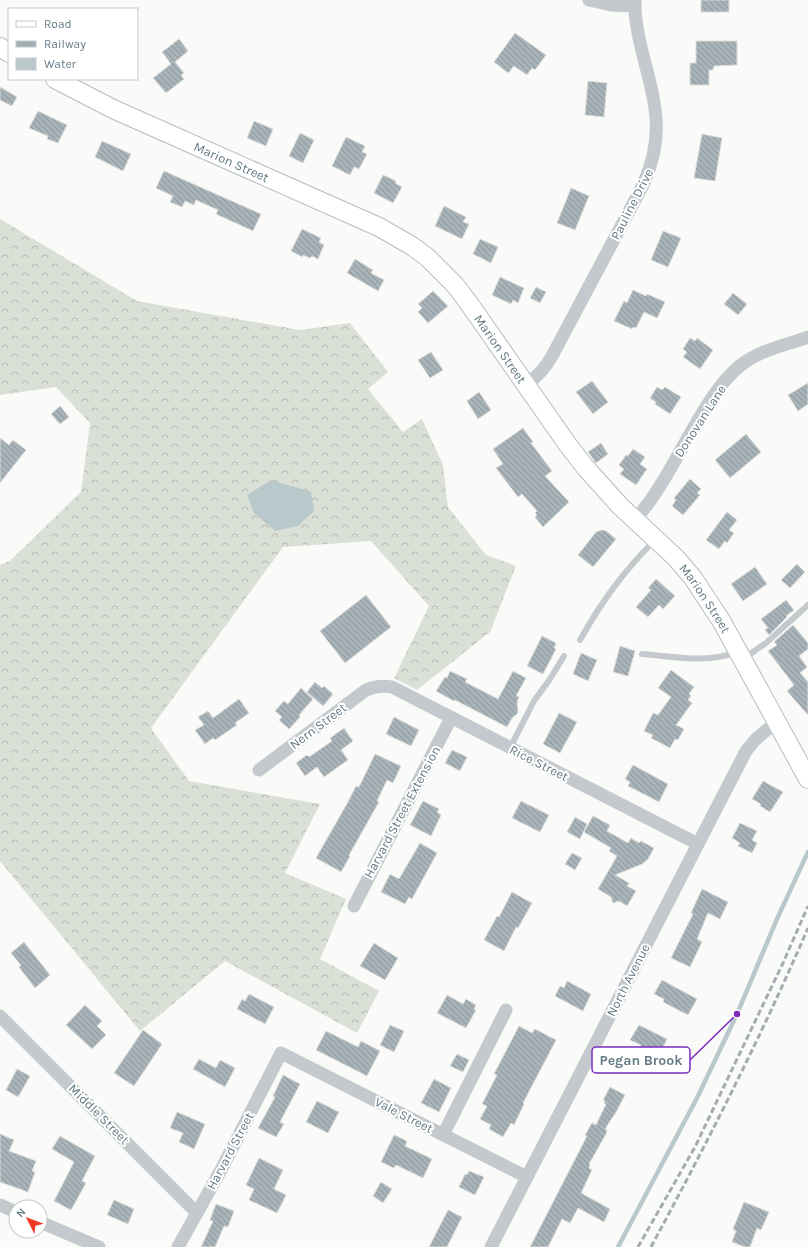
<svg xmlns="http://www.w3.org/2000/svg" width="808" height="1247" viewBox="0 0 808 1247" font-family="Karla,sans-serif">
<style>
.forest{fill:url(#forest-crowns)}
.water{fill:#b9c8cb}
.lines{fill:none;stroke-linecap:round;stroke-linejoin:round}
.stream{stroke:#b9c8cb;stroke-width:4.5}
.building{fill:url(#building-back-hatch);stroke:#dcdcda}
.secondary-casing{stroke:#b5bdc1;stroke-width:20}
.lane{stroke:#c3c9cc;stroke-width:6}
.street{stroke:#c3c9cc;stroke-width:13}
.secondary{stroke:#fff;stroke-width:18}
.rail{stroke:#a2acb1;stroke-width:3;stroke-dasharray:6 3;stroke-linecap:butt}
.labels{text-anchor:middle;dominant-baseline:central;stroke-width:4;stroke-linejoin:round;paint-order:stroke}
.street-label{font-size:13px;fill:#637a85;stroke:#fff}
.leader{fill:none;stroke:#7b2cbf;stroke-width:1.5}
.callout-dot{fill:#7b2cbf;stroke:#fff;stroke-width:1.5}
.callout{fill:#fff;stroke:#7b2cbf;stroke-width:1.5}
.callout-label{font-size:14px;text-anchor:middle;font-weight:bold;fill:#637a85}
</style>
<defs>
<pattern id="forest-crowns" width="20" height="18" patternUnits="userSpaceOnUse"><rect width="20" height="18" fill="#dbe0d7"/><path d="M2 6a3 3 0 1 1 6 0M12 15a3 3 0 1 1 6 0" fill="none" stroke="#b5bbb4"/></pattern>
<pattern id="building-back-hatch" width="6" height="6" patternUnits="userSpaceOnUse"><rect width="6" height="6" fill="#a7b3b8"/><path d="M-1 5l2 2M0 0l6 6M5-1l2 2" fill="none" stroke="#8c979b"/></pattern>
</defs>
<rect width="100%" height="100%" fill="#fafaf8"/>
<path class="forest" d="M0,219l137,82 163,29 50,-7 38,49 -20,17 35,43 19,-13 21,46 5,42 38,48 30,11 -26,66 -73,58 -23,-12 35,-72 -58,-65 -88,6 -132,181 38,53 131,23 -35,69 61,26 -26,60 59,32 -22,42 -132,-72 -85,70 -140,-170v-296l11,-5 70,-68 9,-69 -34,-36 -56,8z"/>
<path class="water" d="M271,480l40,12 3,19 -16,15 -23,5 -21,-18 -7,-18z"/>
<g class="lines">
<path class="stream" d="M618,1247l80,-151 39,-82 40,-95 31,-67"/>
</g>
<g class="building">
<rect x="701" y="0" width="28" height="12"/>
<path d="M515,33l31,22 -11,15 -3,-2 -5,7 -13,-9 -6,7 -14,-11z"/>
<path d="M179,39l9,12 -13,11 9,11 -3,2 3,4 -18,14 -13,-15 18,-14 -9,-12z"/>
<path d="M696,41h41v24l-23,1 -1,4h-4v15h-19v-22h6z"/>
<path d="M588,81l19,2 -3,34 -19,-2z"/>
<path d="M0,87l17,10 -5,9 -12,-6z"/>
<path d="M38,111l29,14 -9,18 -11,-4 1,-3 -19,-8z"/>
<path d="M254,121l19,8 -7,17 -19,-8z"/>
<path d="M300,133l14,7 -11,23 -14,-7z"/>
<path d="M702,134l20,4 -7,43 -21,-3z"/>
<path d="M346,137l19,9 -3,6 5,2 -8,15 -5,-2 -4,8 -18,-9z"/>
<path d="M102,141l29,13 -8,17 -28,-14z"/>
<path d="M164,171l97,43 -8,17 -37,-17 2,-4 -22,-10 -2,5 -9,-4 -3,6 -12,-5 3,-6 -17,-8z"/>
<path d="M383,175l13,6 -1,2 7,4 -9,16 -19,-10z"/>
<path d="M571,188l18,8 -14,34 -18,-7z"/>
<path d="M444,206l22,11 -3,5 6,2 -7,15 -27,-13z"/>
<path d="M302,229l19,9 -2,4 5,3 -6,14 -6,-3 -2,2 -7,-3 -1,2 -11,-6z"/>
<path d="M663,231l18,7 -13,29 -17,-7z"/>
<path d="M480,239l18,8 -7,16 -18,-9z"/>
<path d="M355,259l18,11 -2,3 13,7 -6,11 -31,-18z"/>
<path d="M500,277l24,11 -6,15 -5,-3 -2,4 -19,-9z"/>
<path d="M536,287l10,5 -6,11 -10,-5z"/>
<path d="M633,290l13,6 1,-2 18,8 -8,16 -13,-6 -8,16 -3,-1 -1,2 -18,-8 10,-20 3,2z"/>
<path d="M433,291l15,15 -20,17 -10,-11 4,-4 -4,-4z"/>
<path d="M733,293l14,11 -9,11 -14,-11z"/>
<path d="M690,338l5,3 2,-3 16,12 -13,19 -17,-12 4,-5 -4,-3z"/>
<path d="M431,352l12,18 -13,8 -12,-18z"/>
<path d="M592,381l16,21 -15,12 -17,-22z"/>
<path d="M808,383v21l-10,7 -10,-16z"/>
<path d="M657,387l5,3 3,-3 16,10 -11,17 -15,-10 1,-2 -6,-4z"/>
<path d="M479,392l12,18 -13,9 -11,-18z"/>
<path d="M60,406l9,11 -9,7 -9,-10z"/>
<path d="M523,428l10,14 -2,1 21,28 -7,5 24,26 -26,25 -8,-10 2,-2 -2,-2 2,-2 -15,-17 -4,3 -22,-29 7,-4 -10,-15z"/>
<path d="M746,434l15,18 -31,26 -15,-18z"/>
<path d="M0,438l9,7 4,-5 13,10 -26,33z"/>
<path d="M601,443l7,11 -12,9 -8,-11z"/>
<path d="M633,449l12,8 -5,7 7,5 -11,16 -16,-11 4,-5 -5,-4 7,-10 2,1z"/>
<path d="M690,479l11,10 -4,4 3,2 -17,20 -11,-9 4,-6 -2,-2z"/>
<path d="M727,512l10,8 -8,10 5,3 -7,10 -2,-2 -6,8 -13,-9z"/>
<path d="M602,530l4,1 10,8 -23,28 -15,-12 18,-23z"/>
<path d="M797,564l8,8 -15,16 -9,-8z"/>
<path d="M755,567l12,17 -24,17 -12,-17z"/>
<path d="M656,579l19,17 -12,13 -4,-4 -11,12 -12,-10 15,-17 -3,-2z"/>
<path d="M366,595l25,32 -46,36 -25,-32z"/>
<path d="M786,600l8,10 -8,6 1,1 -18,18 -4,-5 3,-2 -7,-9z"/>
<path d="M793,625l15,18v6l-9,7 8,11 -7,6 8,9v33l-21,-24 7,-6 -26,-34 9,-6 -3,-3z"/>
<path d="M542,636l14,7 -2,5 2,1 -13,25 -16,-8z"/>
<path d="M620,646l15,5 -7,25 -15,-4z"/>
<path d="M581,653l16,7 -9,21 -15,-7z"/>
<path d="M671,670l23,17 -5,7 2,2 -3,4 4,3 -16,22 8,4 -6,11 -3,-1 -5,9 -19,-10 2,-3 -9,-4 9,-18 5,2 13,-18 -13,-9z"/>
<path d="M450,671l17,8 -2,3 33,17 15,-28 13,7 -10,18 3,1 -2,5 1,10 -1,2 -5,4 -5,9 -52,-27 -1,1 -18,-10 9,-14 2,1z"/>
<path d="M315,682l7,6 2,-2 9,8 -10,12 -16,-14z"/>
<path d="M301,688l12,11 -14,16 1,2 -11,12 -10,-9 3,-3 -7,-6 9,-10 4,3z"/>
<path d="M239,699l10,14 -14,10 2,2 -22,15 -2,-2 -8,6 -10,-14 9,-5 -6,-8 10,-6 5,7z"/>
<path d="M559,713l18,9 -17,31 -17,-9z"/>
<path d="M394,717l25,13 -8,16 -25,-12z"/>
<path d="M344,728l9,13 -12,9 7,10 -24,17 -7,-10 -12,9 -9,-13 11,-8 2,2 23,-16 -2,-3z"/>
<path d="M452,750l15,7 -7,14 -15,-8z"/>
<path d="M375,754l26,12 -8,17 -6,-3 -10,21 2,1 -30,53 1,1 -9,16 -25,-14 32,-56 8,-16 3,1z"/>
<path d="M633,765l35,19 -9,18 -31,-16 2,-4 -5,-3z"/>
<path d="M763,781l20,11 -13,20 -10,-6 1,-2 -9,-5z"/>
<path d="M423,801l16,8 -2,3 4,3 -10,21 -21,-11z"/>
<path d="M521,801l28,14 -9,17 -28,-14z"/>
<path d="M593,816l17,9 -3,6 21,12 3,-5 8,5 2,-2 13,7 -6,11 -6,5 -27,11 14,8 -2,3 9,5 -9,15 -8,-5 -6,2 -2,-6 -13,-8 19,-33 -8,-5 2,-3 -27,-16z"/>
<path d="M575,817l12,7 -7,15 -13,-7z"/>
<path d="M740,823l17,8 -5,9 5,3 -5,10 -14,-7 2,-3 -8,-5z"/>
<path d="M420,843l17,10 -25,46 -3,-2 -4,7 -24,-12 9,-18 9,5z"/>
<path d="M572,853l10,5 -7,12 -10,-6z"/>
<path d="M702,889l26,13 -8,17 -12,-6 -11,26 5,3 -12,25 -19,-9 22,-44 -2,-1z"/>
<path d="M512,892l20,11 -14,25 -2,-1 -12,24 -20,-11 13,-24 2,1z"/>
<path d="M24,942l26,33 -15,13 -16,-21 2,-2 -10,-12z"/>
<path d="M374,943l24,15 -13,22 -25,-14z"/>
<path d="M662,980l35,19 -9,16 -25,-13 1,-3 -10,-5z"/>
<path d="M567,981l24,13 -8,17 -28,-15 5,-10 4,2z"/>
<path d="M249,994l25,13 -9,17 -28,-15 5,-10 3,2z"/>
<path d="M447,995l16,9 3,-5 10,6 -2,4 2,1 -10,18 -29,-15z"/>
<path d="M85,1005l17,16 -5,5 9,9 -14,14 -26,-24z"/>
<path d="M390,1025l14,6 -10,21 -14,-7z"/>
<path d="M639,1025l28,14 -8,16 -8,-5 -2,4 -10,-5 2,-4 -11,-5z"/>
<path d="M519,1026l13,7 3,-4 21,11 -33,63 1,1 -10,21 -3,-2 -8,14 -14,-8 2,-4 -11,-6 7,-13 -5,-2 15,-29 -3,-1z"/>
<path d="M143,1030l19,14 -28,42 -20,-13z"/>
<path d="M326,1031l32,16 3,-6 19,10 -13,25 -51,-26z"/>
<path d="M457,1054l12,6 -6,12 -13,-6z"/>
<path d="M199,1059l17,9 4,-8 15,8 -10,19 -32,-18z"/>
<path d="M17,1069l13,7 -12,21 -12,-7z"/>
<path d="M283,1075l17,9 -20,38 4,2 -8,13 -18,-9 17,-31 -2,-1z"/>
<path d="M434,1079l17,9 -12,24 -18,-9z"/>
<path d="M610,1087l15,8 -9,17 -11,17 2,1 -1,4 -17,30 1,1 -1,3 3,2 -11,23 29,16 -6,13 -26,-14 -8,15 -8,-4 -14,28h-18l57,-111 -2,-1 7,-12 4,2 10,-21 -2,-1 1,-2 -2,-1z"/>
<path d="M317,1101l22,11 -11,21 -22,-11z"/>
<path d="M177,1112l28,12 -11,25 -15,-7 4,-9 -13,-5z"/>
<path d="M0,1134l14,6 -5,11 27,10 -4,10 3,1 -7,20 -28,-10z"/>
<path d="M394,1135l13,6 -2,5 27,13 -9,19 -27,-13 -2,3 -13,-6z"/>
<path d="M60,1136l35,20 -13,25 4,2 -15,27 -17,-9 20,-39 -22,-13z"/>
<path d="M259,1158l24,12 -9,19 12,6 -9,18 -28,-13 5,-11 -8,-4z"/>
<path d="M469,1171l15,6 -9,18 -16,-8 6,-13 2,1z"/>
<path d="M381,1182l11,7 -9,14 -10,-7z"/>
<path d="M114,1200l20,9 -6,15 -21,-9z"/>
<path d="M744,1202l25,10 -8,18 -4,-2 -7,19h-5l-13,-5 4,-11 -3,-2z"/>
<path d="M216,1204l18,7 -6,16 -4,-1 -9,21h-14l12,-26 -3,-1z"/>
<path d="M448,1210l14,7 -15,30h-18z"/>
</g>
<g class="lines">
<g class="secondary-casing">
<g id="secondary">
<path d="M0,47l9,6"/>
<path id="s1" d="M55,79l58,30 266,118 33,19 15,11 28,28 13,17 100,143 17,22 35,39 56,52 17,20 29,44 86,157"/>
</g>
</g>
<g class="lane">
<path d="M580,640c22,-39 43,-68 75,-100"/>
<path d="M642,654c30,2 66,10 94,-2"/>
<path d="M743,659l23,-16 42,-38"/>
<path d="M510,748l24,-47 16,-22 14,-23"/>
</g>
<g class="street">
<path d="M589,0l22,5 24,1"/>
<path d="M525,386c12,-9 20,-17 27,-30l91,-171c23,-51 12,-82 -1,-134 -4,-16 -8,-34 -7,-51"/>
<path d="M635,520c25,-28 44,-68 63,-100 12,-20 25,-41 43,-55 19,-15 45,-20 67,-28"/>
<path d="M259,770l107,-80c9,-4 16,-5 26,-3l306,157"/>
<path d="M354,906l97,-188"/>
<path d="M0,1016l197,197"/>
<path d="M443,1135l63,-125"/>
<path d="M0,1205l16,7"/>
<path d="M40,1222l59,25"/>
<path d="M178,1247l44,-79 59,-115 246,124"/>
<path d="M491,1247l207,-403 48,-93 9,-11 21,-18"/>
</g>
<use href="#secondary" class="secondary"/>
<g class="rail">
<path d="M638,1247l57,-100 88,-184 25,-57"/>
<path d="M651,1247c56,-104 110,-210 157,-319"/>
</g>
</g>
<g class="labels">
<g class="street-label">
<text stroke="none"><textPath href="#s1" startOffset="195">Marion Street</textPath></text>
<text transform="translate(632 204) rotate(-63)">Pauline Drive</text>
<text stroke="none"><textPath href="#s1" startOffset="531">Marion Street</textPath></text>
<text transform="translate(700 421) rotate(-57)">Donovan Lane</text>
<text stroke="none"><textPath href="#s1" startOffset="855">Marion Street</textPath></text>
<text transform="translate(318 726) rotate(-37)">Nern Street</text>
<text transform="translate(539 763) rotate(27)">Rice Street</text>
<text transform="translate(402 812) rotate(-62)">Harvard Street Extension</text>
<text transform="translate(628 980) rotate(-63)">North Avenue</text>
<text transform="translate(99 1114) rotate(45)">Middle Street</text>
<text transform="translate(404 1115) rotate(27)">Vale Street</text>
<text transform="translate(230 1151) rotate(-62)">Harvard Street</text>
</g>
</g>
<path class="leader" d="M737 1014L690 1060"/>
<circle class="callout-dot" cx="737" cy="1014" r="4"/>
<rect class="callout" x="592" y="1047" width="98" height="26" rx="4"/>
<g class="callout-label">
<text x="641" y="1065">Pegan Brook</text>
</g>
<rect x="8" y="8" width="130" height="72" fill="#ffffff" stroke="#c1cace"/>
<rect x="16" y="21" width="20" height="6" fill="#ffffff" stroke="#c1cace"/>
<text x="44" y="28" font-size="12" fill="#637a85">Road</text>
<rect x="16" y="41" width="20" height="6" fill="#a2acb1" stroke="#c1cace"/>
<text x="44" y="48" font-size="12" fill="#637a85">Railway</text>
<rect x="16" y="58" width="20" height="12" fill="#b9c8cb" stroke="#c1cace"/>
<text x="44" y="68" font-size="12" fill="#637a85">Water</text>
<g transform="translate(28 1219) rotate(312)"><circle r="19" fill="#ffffff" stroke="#c1cace"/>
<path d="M0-3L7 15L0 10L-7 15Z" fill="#ed3b25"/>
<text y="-6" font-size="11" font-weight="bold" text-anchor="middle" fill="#637a85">N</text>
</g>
</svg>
